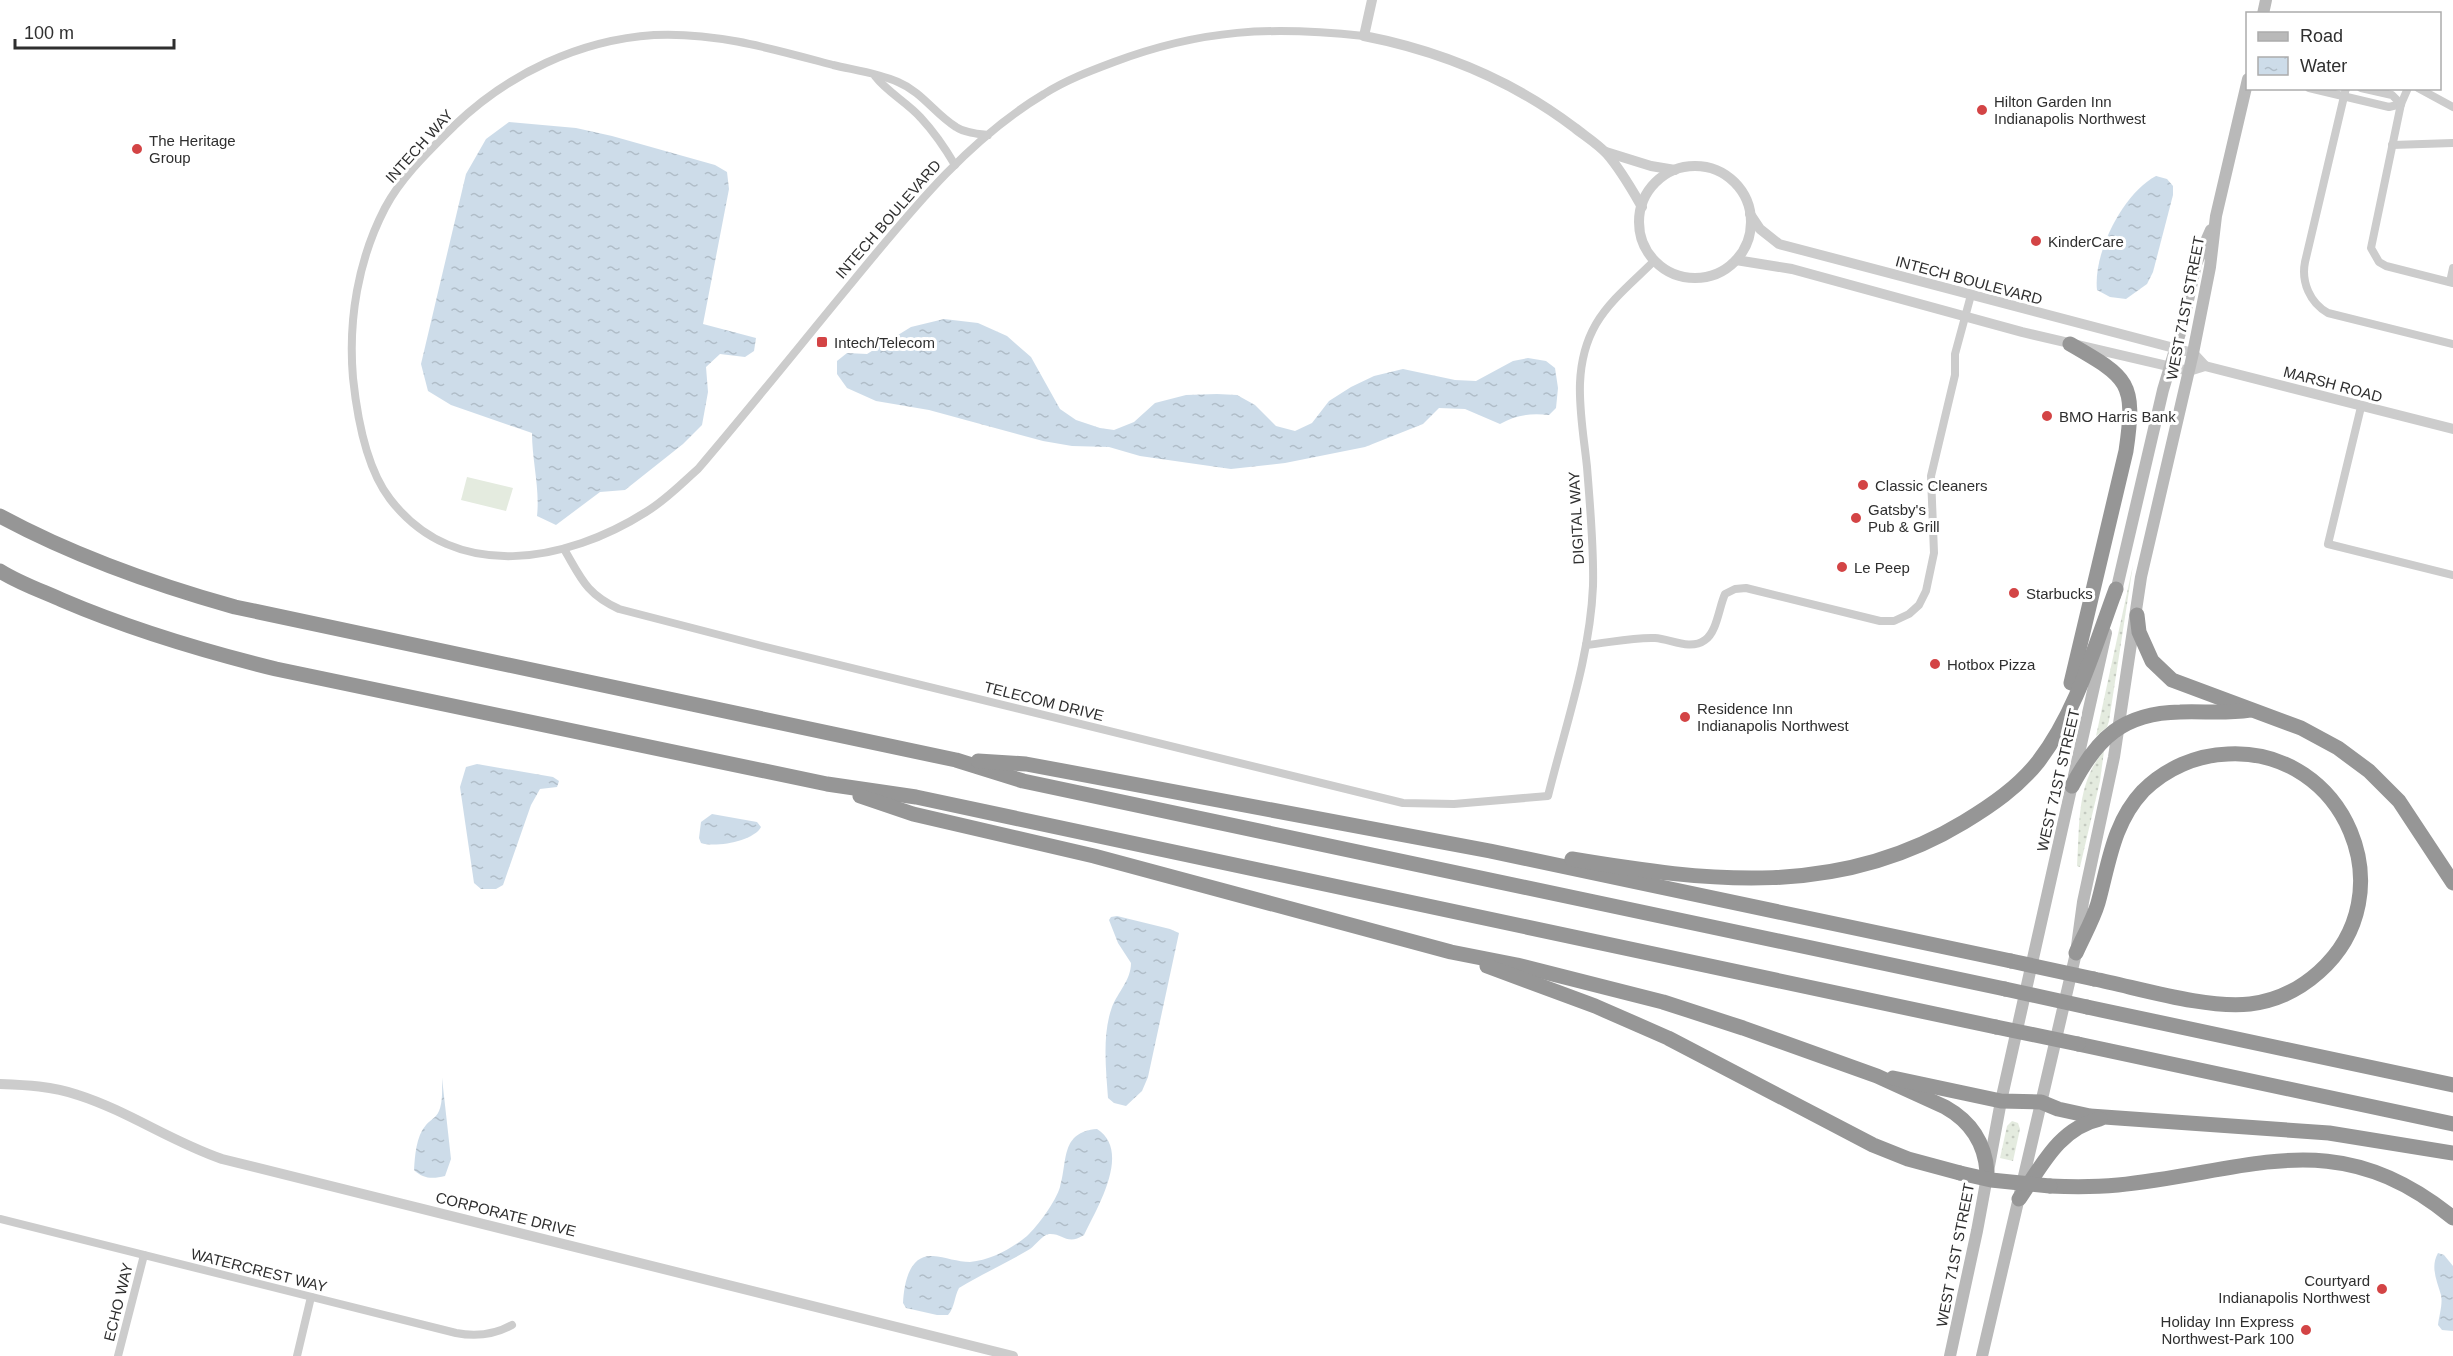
<svg xmlns="http://www.w3.org/2000/svg" width="2453" height="1356" viewBox="0 0 2453 1356" font-family="Arial,sans-serif">
<style>
.grass{fill:url(#grass-dots)}
.pitch{fill:#e4ebdf}
.water{fill:url(#water-ripples)}
.lines{fill:none;stroke-linecap:round;stroke-linejoin:round}
.minor{stroke:#ccc;stroke-width:8}
.tertiary{stroke:#ccc;stroke-width:10}
.secondary{stroke:#b9b9b9;stroke-width:12}
.motorway{stroke:#969696;stroke-width:15}
.motorway-bridge{stroke:#969696;stroke-width:15}
.poi-dot{fill:#d34445;stroke:#fff;stroke-width:2}
.labels{text-anchor:middle;dominant-baseline:central;stroke-width:6;stroke-linejoin:round;paint-order:stroke}
.poi-label{font-size:15px;fill:#2f2f2f;stroke:#fff;text-anchor:start}
.street-label{font-size:15px;fill:#2f2f2f;stroke:#fff}
</style>
<defs>
<pattern id="grass-dots" width="8" height="8" patternUnits="userSpaceOnUse" patternTransform="scale(1.5)"><rect width="8" height="8" fill="#e4ebdf"/><path d="M2 2h.1M6 6h.1" fill="none" stroke="#c4cac0" stroke-width="1.8" stroke-linecap="round"/></pattern>
<pattern id="water-ripples" width="26" height="14" patternUnits="userSpaceOnUse" patternTransform="scale(1.5)"><rect width="26" height="14" fill="#cddce9"/><path d="M2 4q2-2 4 0t4 0M15 11q2-2 4 0t4 0" fill="none" stroke="#b0bdc8"/></pattern>
</defs>
<rect width="100%" height="100%" fill="#fff"/>
<g class="grass">
<path d="M2133,565l-24,156 -2,6 -11,9z"/>
<path d="M2104,751l-4,30 -20,86 -3,-1c3,-41 -1,-83 27,-115z"/>
<path d="M2012,1121l6,2 2,6 -7,32 -13,-3 7,-32z"/>
</g>
<path class="pitch" d="M467,477l46,11 -7,23 -45,-11z"/>
<g class="water">
<path d="M509,122l67,6 36,8 103,29 12,7 2,17 -26,135 53,14 -2,13 -9,6 -25,-3 -14,13 2,25 -6,33 -19,19 -58,46 -25,2 -44,33 -19,-9c3,-28 -5,-55 -5,-83l-81,-28 -23,-14 -7,-27 45,-190 20,-35z"/>
<path d="M2156,176l11,3 6,7v9l-20,77 -6,12 -21,15 -16,-2 -13,-7c-4,-37 26,-97 59,-114z"/>
<path d="M944,319l34,4 29,13 24,21 29,52 16,11 24,8 14,2 20,-8 21,-19 31,-8 31,-1 20,1 18,10 21,21 19,5 17,-8 17,-22 22,-14 23,-11 29,-7 52,11 21,1 37,-20 15,-3 18,3 9,7 3,20 -2,20 -7,7c-19,-2 -33,0 -49,9l-35,-15 -26,-1 -16,16 -58,23 -80,16 -54,6 -91,-13 -31,-9 -37,-1 -29,-5 -114,-31 -53,-9 -29,-13 -10,-14v-13l10,-8 20,1 44,-27z"/>
<path d="M477,764l76,13 6,4 -2,6 -17,2 -9,16 -28,80 -7,4h-15l-7,-6 -14,-96 6,-20z"/>
<path d="M712,814l45,8 4,5c-7,14 -46,21 -60,16l-2,-5 2,-16z"/>
<path d="M1117,916l53,13 9,4 -31,144 -6,14 -16,15 -12,-3 -6,-5c-2,-28 -6,-64 4,-91 6,-15 19,-27 19,-44l-13,-20 -9,-23 2,-3z"/>
<path d="M442,1078l9,81 -6,17c-12,3 -22,3 -31,-6 1,-14 2,-34 12,-45 4,-5 10,-7 13,-14 4,-9 3,-22 3,-33z"/>
<path d="M1097,1129c35,22 0,79 -13,106 -17,11 -21,-2 -35,-1 -7,1 -13,11 -19,15 -23,14 -48,25 -71,39 -5,9 -4,19 -11,27h-11l-31,-7 -3,-5c1,-19 6,-49 30,-47 12,1 25,6 37,6 21,-2 41,-13 57,-26 11,-10 29,-35 33,-49 8,-26 0,-55 37,-58z"/>
<path d="M2438,1253l6,2 9,11v65l-11,-1 -4,-5c1,-9 5,-21 3,-30 -4,-14 -11,-28 -3,-42z"/>
</g>
<g class="lines">
<g class="minor">
<path d="M875,76c13,17 32,26 46,42 13,14 24,30 34,47"/>
<path d="M2309,88l80,19 12,-3"/>
<path d="M2346,88l-41,174c-4,20 5,41 23,51l125,31"/>
<path d="M2361,88l31,7 9,9"/>
<path d="M2408,88l-7,16 -30,144 8,14 7,4 67,17"/>
<path d="M2418,88l35,19"/>
<path d="M988,135c-10,-1 -23,-2 -32,-8 -21,-13 -34,-35 -58,-45 -20,-9 -44,-12 -65,-17 -60,-16 -117,-33 -179,-30 -75,5 -146,39 -199,90 -25,25 -53,51 -70,83 -27,52 -37,112 -32,170 4,38 13,90 37,121 65,85 177,63 256,13 20,-12 35,-28 52,-43 53,-62 104,-126 156,-189 56,-68 113,-140 190,-186 22,-14 46,-23 70,-32 88,-33 157,-36 250,-26"/>
<path d="M2392,145l61,-2"/>
<path d="M2450,282l3,-14"/>
<path d="M2361,407l-33,137 125,31"/>
<path d="M564,549c17,29 22,45 55,60l143,37 641,157 51,1 94,-8c17,-69 42,-139 45,-210 1,-39 -3,-80 -6,-119 -5,-48 -17,-98 9,-143 14,-24 38,-43 58,-63"/>
<path d="M1586,645c22,-2 47,-8 69,-7 16,1 35,13 50,2 12,-8 14,-33 20,-46l10,-5 11,-1 134,33h14l15,-7 10,-9 7,-14 8,-38 -3,-77 24,-101v-21l16,-59"/>
<path d="M0,1219l456,114c20,4 38,2 56,-8"/>
<path d="M118,1356l26,-101"/>
<path d="M297,1356l14,-59"/>
</g>
<g class="tertiary">
<path d="M1372,0l-8,36c77,15 148,44 211,92 10,8 23,16 32,26 14,16 24,34 35,53"/>
<path d="M1606,152l45,14 24,4"/>
<circle cx="1695" cy="222" r="56"/>
<path d="M1750,214l10,15 19,15 414,109 12,13"/>
<path d="M1736,260l56,9 230,63 167,39 16,-5 248,63"/>
<path d="M0,1084c26,1 52,2 78,11 50,16 94,47 144,64l791,197"/>
</g>
<g class="secondary">
<path d="M2263,14l3,-14"/>
<path d="M2115,596l48,-206 20,-67 13,-59 15,-34"/>
<path d="M1950,1356l27,-125 24,-130 105,-468"/>
<path d="M1982,1356l94,-403 7,-51 31,-145 27,-180 52,-224 17,-86 6,-51 32,-137"/>
</g>
<g class="motorway">
<path d="M2070,344c59,34 66,38 56,107l-55,232"/>
<path d="M0,516c74,40 153,68 235,91l721,153 67,21 982,208"/>
<path d="M0,571c19,12 42,20 62,29 70,30 141,51 214,69l551,115 89,13 1080,230"/>
<path d="M2137,615l2,17 13,29 20,19 129,48 37,20 31,23 30,30 54,82"/>
<path d="M978,761l48,3 464,87 521,110"/>
<path d="M2072,786c25,-48 51,-73 108,-74 25,-1 44,2 70,-2"/>
<path d="M860,796l53,18 181,42 357,96 66,13 146,37 80,26 134,48 68,31c25,14 40,36 42,65"/>
<path d="M1572,859c138,23 267,39 392,-37 28,-17 54,-35 74,-60 39,-51 56,-114 78,-173"/>
<path d="M2076,953c7,-16 17,-33 22,-50 11,-40 15,-80 45,-112 23,-23 54,-36 85,-37 117,-6 179,140 91,218 -19,17 -43,29 -69,32 -44,5 -111,-16 -156,-25"/>
<path d="M1487,966l108,40 73,32 205,107 35,14 52,14"/>
<path d="M2087,1007l366,78"/>
<path d="M2078,1044l375,80"/>
<path d="M1893,1078l108,23 40,1 17,7 32,7 239,17 124,20"/>
<path d="M2050,1186c23,1 46,1 68,-1 132,-13 217,-64 335,33"/>
<path d="M2019,1199c22,-32 40,-71 81,-80"/>
</g>
<g class="motorway-bridge">
<path d="M2011,961l83,18"/>
<path d="M2005,989l82,18"/>
<path d="M1996,1027l82,17"/>
<path d="M1960,1173l31,7 59,6"/>
</g>
</g>
<g class="poi-dot">
<circle cx="1982" cy="110" r="6"/>
<circle cx="137" cy="149" r="6"/>
<circle cx="2036" cy="241" r="6"/>
<rect x="816" y="336" width="12" height="12" rx="3"/>
<circle cx="2047" cy="416" r="6"/>
<circle cx="1863" cy="485" r="6"/>
<circle cx="1856" cy="518" r="6"/>
<circle cx="1842" cy="567" r="6"/>
<circle cx="2014" cy="593" r="6"/>
<circle cx="1935" cy="664" r="6"/>
<circle cx="1685" cy="717" r="6"/>
<circle cx="2382" cy="1289" r="6"/>
<circle cx="2306" cy="1330" r="6"/>
</g>
<g class="labels">
<g class="poi-label">
<text x="1994" y="101">Hilton Garden Inn<tspan x="1994" dy="17">Indianapolis Northwest</tspan></text>
<text x="149" y="140">The Heritage<tspan x="149" dy="17">Group</tspan></text>
<text x="2048" y="241">KinderCare</text>
<text x="834" y="342">Intech/Telecom</text>
<text x="2059" y="416">BMO Harris Bank</text>
<text x="1875" y="485">Classic Cleaners</text>
<text x="1868" y="509">Gatsby's<tspan x="1868" dy="17">Pub &amp; Grill</tspan></text>
<text x="1854" y="567">Le Peep</text>
<text x="2026" y="593">Starbucks</text>
<text x="1947" y="664">Hotbox Pizza</text>
<text x="1697" y="708">Residence Inn<tspan x="1697" dy="17">Indianapolis Northwest</tspan></text>
<text x="2370" y="1280" text-anchor="end">Courtyard<tspan x="2370" dy="17">Indianapolis Northwest</tspan></text>
<text x="2294" y="1321" text-anchor="end">Holiday Inn Express<tspan x="2294" dy="17">Northwest-Park 100</tspan></text>
</g>
<g class="street-label">
<text transform="translate(419 146) rotate(-48)">INTECH WAY</text>
<text transform="translate(888 219) rotate(-49)">INTECH BOULEVARD</text>
<text transform="translate(1969 280) rotate(15)">INTECH BOULEVARD</text>
<text transform="translate(2185 308) rotate(-79)">WEST 71ST STREET</text>
<text transform="translate(2333 384) rotate(15)">MARSH ROAD</text>
<text transform="translate(1576 518) rotate(-93)">DIGITAL WAY</text>
<text transform="translate(1044 701) rotate(14)">TELECOM DRIVE</text>
<text transform="translate(2058 780) rotate(-77)">WEST 71ST STREET</text>
<text transform="translate(506 1214) rotate(14)">CORPORATE DRIVE</text>
<text transform="translate(1955 1255) rotate(-79)">WEST 71ST STREET</text>
<text transform="translate(259 1270) rotate(14)">WATERCREST WAY</text>
<text transform="translate(118 1302) rotate(-76)">ECHO WAY</text>
</g>
</g>
<rect x="2246" y="12" width="195" height="78" fill="#ffffff" stroke="#acacac" stroke-width="1.5"/>
<rect x="2258" y="32" width="30" height="9" fill="#b9b9b9" stroke="#acacac" stroke-width="1.5"/>
<text x="2300" y="42" font-size="18" fill="#2f2f2f">Road</text>
<rect x="2258" y="57" width="30" height="18" fill="url(#water-ripples)" stroke="#acacac" stroke-width="1.5"/>
<text x="2300" y="72" font-size="18" fill="#2f2f2f">Water</text>
<path d="M15 39v9h159v-9" fill="none" stroke="#2f2f2f" stroke-width="3"/>
<text x="24" y="39" font-size="18" fill="#2f2f2f" stroke="#ffffff" stroke-width="4.5" paint-order="stroke">100 m</text>
</svg>
